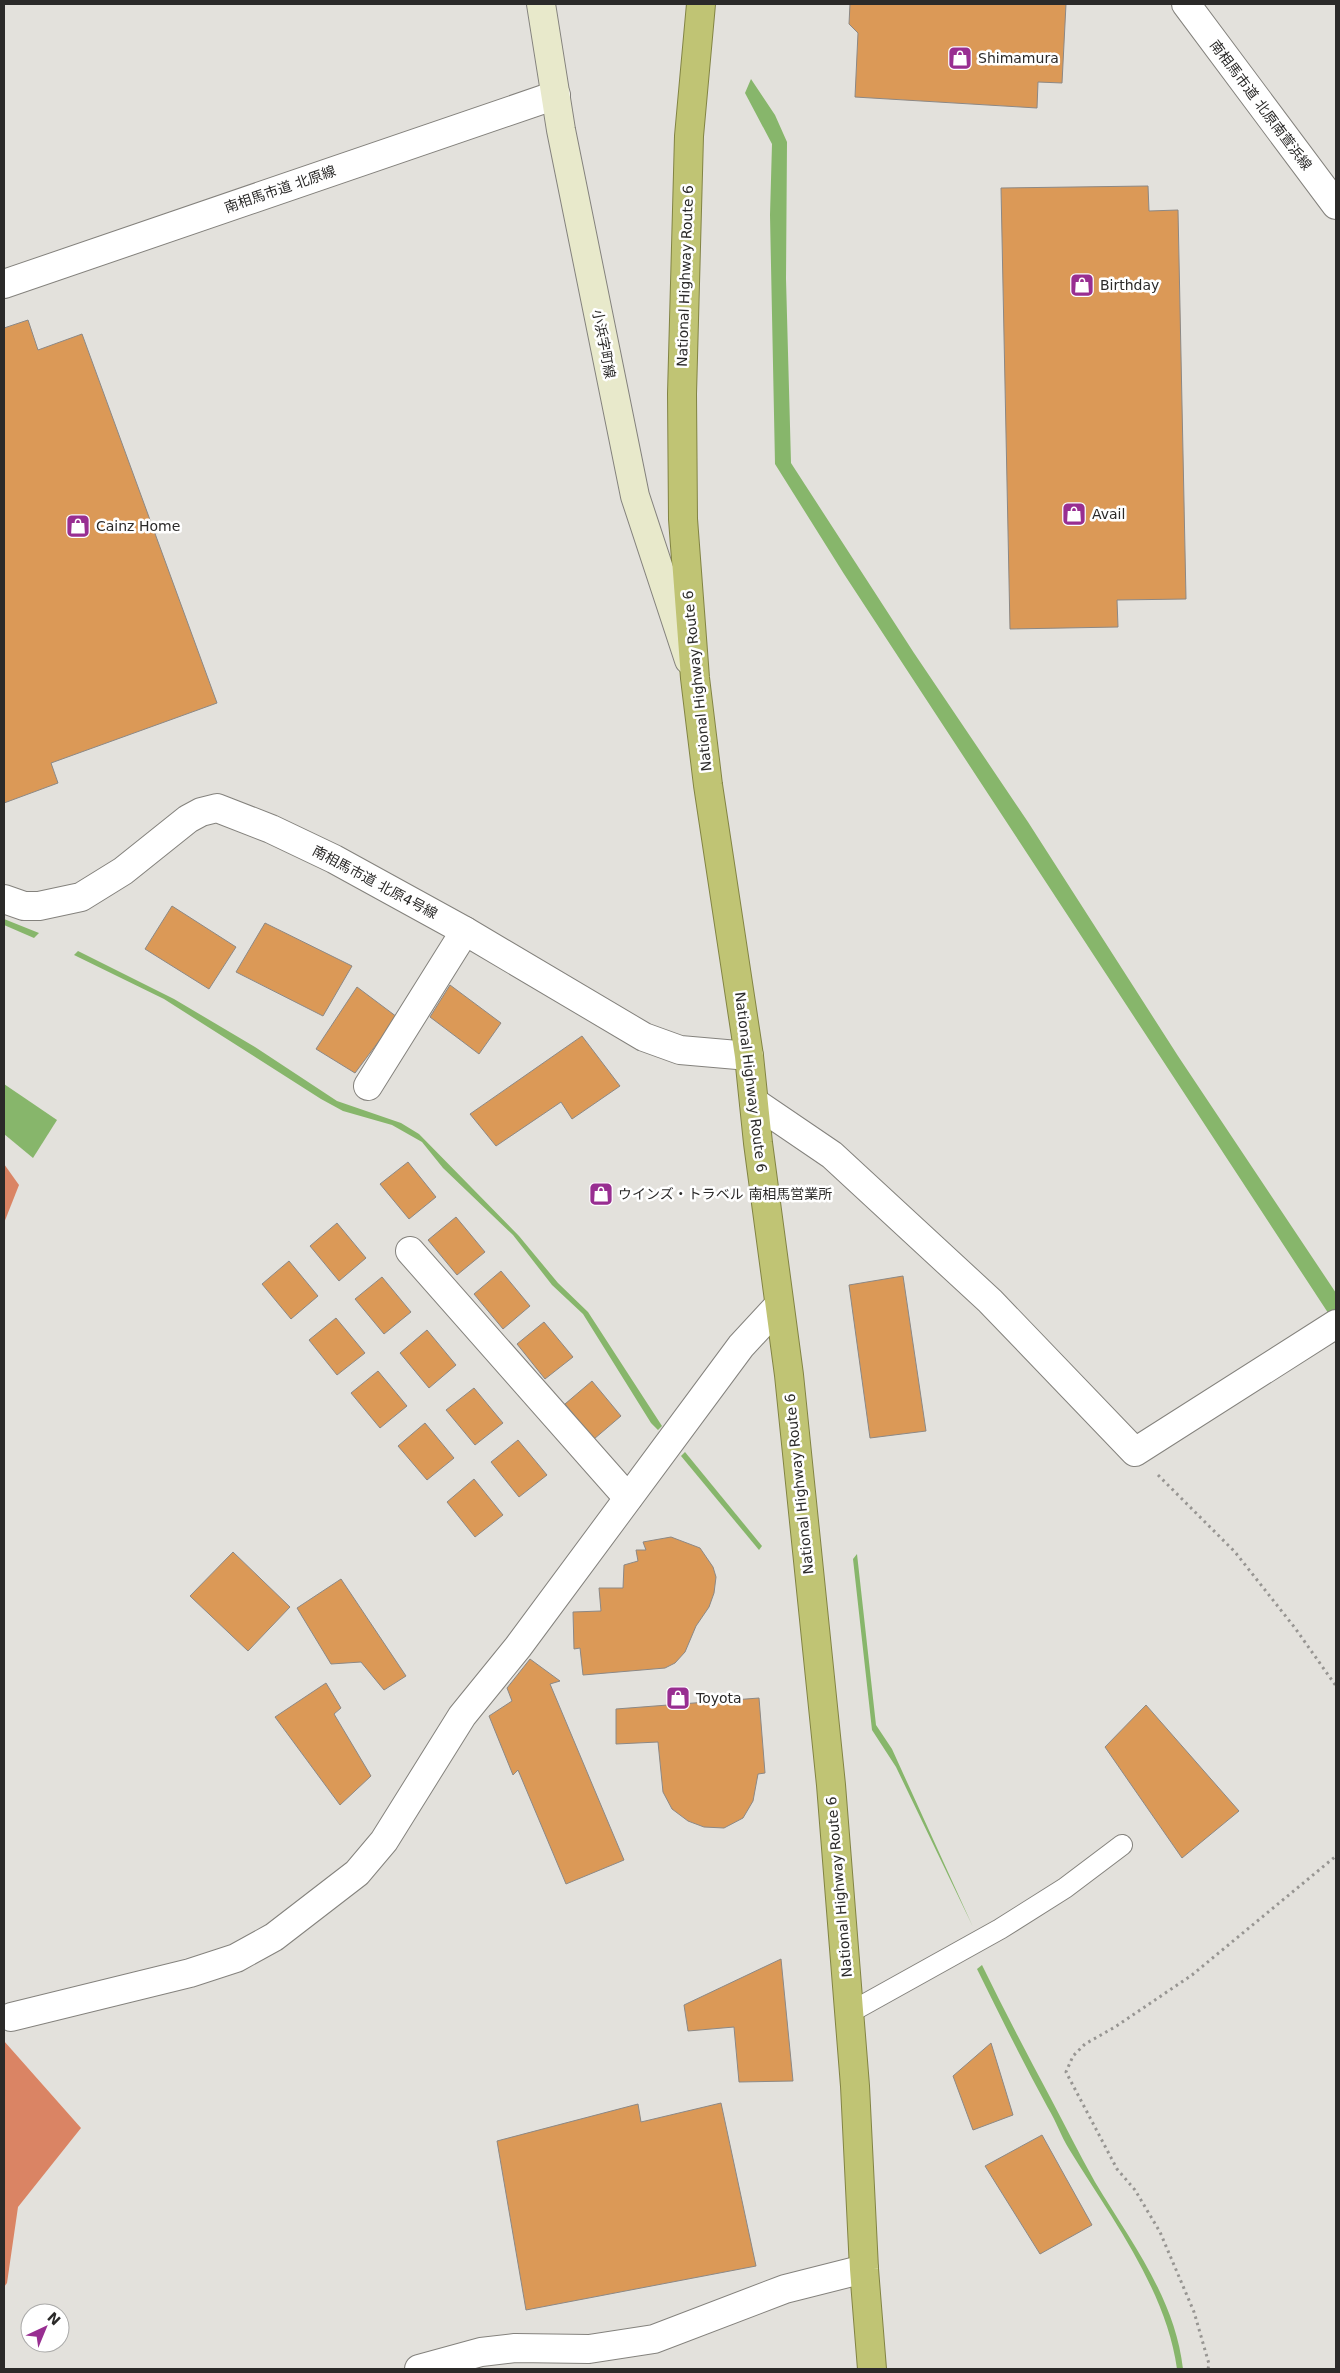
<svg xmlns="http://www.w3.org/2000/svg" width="1340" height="2373" viewBox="0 0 1340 2373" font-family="'DejaVu Sans','Noto Sans JP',sans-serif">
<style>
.forest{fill:#da8464}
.water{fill:#87b66b}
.building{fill:#db9957;stroke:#8c8885}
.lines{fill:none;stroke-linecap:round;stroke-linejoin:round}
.service-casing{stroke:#84827d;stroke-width:22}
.minor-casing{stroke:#84827d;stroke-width:30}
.tertiary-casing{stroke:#84827d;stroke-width:30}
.secondary-casing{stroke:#84827d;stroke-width:30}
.trunk-casing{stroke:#828444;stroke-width:30}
.path{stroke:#979592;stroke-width:3;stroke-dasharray:2.5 4;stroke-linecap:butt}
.service{stroke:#fff;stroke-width:20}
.minor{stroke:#fff;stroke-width:28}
.tertiary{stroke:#fff;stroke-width:28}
.secondary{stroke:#e8e9cb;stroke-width:28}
.trunk{stroke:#c0c474;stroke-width:28}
.labels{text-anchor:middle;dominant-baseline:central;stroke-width:5;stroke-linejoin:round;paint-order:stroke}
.poi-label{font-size:14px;fill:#2b2a29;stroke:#fff;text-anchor:start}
.street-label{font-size:14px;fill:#2b2a29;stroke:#fff}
</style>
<rect width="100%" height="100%" fill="#e3e1dc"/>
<g class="forest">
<path d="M4,1164l15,21 -15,38z"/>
<path d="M4,2041l77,87 -63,79 -11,76 -3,4z"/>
</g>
<g class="water">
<path d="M751,79l24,36 12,27 -1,137 5,184 123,190 114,169 150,234 158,237v32l-492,-751 -69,-110 -5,-249 2,-71 -27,-51z"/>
<path d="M4,919l35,14 -5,5 -30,-13z"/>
<path d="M78,951l96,48 81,48 82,54 64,22 18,11 100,102 39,47 30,29 74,114 -4,4 -7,-7 -68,-109 -31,-29 -39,-50 -70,-67 -21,-26 -30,-17 -49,-14 -22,-12 -157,-100 -90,-44z"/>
<path d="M4,1084l53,36 -24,38 -29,-24z"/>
<path d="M685,1452l77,94 -3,4 -78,-94z"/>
<path d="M857,1554l19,171 16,24 81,178 -77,-160 -24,-37 -19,-171z"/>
<path d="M982,1965c22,45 45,89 68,132 15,28 29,57 45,85 36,60 80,116 88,187h-6c-11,-80 -67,-153 -108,-220 -8,-13 -13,-28 -21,-41 -25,-46 -48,-92 -71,-139z"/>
</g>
<g class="building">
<path d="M850,4h216l-4,79 -24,-1 -1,26 -182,-11 3,-64 -9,-9z"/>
<path d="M1148,186l1,25 29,-1 8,389 -69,1 1,27 -108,2 -9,-441z"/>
<path d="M28,320l10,30 44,-16 135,369 -166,60 7,20 -54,20v-475z"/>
<path d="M172,906l64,41 -27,42 -64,-40z"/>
<path d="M265,923l87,43 -29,50 -87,-44z"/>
<path d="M450,985l51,38 -22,31 -49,-37z"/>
<path d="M357,987l40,30 -42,56 -39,-24z"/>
<path d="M582,1036l38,50 -48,33 -11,-17 -65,44 -26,-32z"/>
<path d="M408,1162l28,35 -27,22 -29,-35z"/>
<path d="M456,1217l29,35 -28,23 -29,-35z"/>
<path d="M337,1223l29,35 -27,23 -29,-35z"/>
<path d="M289,1261l29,35 -27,23 -29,-35z"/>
<path d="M501,1271l29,35 -27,23 -29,-35z"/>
<path d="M903,1276l23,155 -56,7 -21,-153z"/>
<path d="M382,1277l29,35 -27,22 -29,-35z"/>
<path d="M336,1318l29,35 -28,22 -28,-35z"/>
<path d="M544,1322l29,35 -28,22 -28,-35z"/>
<path d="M427,1330l29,35 -27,23 -29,-35z"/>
<path d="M378,1371l29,35 -27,22 -29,-35z"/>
<path d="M592,1381l29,35 -27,23 -29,-35z"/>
<path d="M474,1388l29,35 -28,22 -29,-35z"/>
<path d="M425,1423l29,35 -27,22 -29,-34z"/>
<path d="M518,1440l29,35 -28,22 -28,-35z"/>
<path d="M474,1479l29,36 -28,22 -28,-35z"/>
<path d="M671,1537l29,11 13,19 3,10 -2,16 -5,14 -13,19 -11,26 -10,11 -10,5 -82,7 -3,-27 -6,1 -1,-37 28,-1 -2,-23h24l1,-23 14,-4 -2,-11h10l-3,-8z"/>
<path d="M233,1552l57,55 -42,44 -58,-55z"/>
<path d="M341,1579l65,97 -22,14 -23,-28 -30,2 -34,-56z"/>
<path d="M530,1659l30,22 -10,3 74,176 -58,24 -48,-114 -5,5 -24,-59 23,-15 -5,-13z"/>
<path d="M326,1683l15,25 -7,6 37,62 -31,29 -65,-88z"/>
<path d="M759,1698l6,75 -7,1 -5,27 -10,17 -19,10 -20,-1 -16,-6 -16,-12 -9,-17 -5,-50 -42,2v-35z"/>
<path d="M1146,1705l93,106 -57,47 -77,-111z"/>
<path d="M781,1959l12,122 -54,1 -5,-55 -46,4 -4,-26z"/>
<path d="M991,2043l22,72 -40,15 -20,-54z"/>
<path d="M721,2103l35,163 -230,44 -29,-169 141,-37 3,18z"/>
<path d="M1042,2135l50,90 -52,29 -55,-88z"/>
</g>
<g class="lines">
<g class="service-casing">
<path id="service" d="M849,2013l151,-84 65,-41 57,-43"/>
</g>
<g class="minor-casing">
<g id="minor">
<path d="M4,284l552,-189"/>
<path d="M4,899l20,7h15l42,-9 42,-26 65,-52 13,-7 16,-4 54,21 63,30 131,72 179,106 36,13 69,6"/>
<path d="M368,1086l97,-155"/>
<path d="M754,1102l78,53 158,146 145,151 201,-128"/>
<path d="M410,1251l218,247"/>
<path d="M11,2017l179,-44 46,-15 38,-21 83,-64 27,-32 78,-125 56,-69 223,-301 38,-41"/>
<path d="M419,2369l62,-17 34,-4 74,1 65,-10 131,-50 79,-20"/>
</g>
</g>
<g class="tertiary-casing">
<path id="tertiary" d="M1186,4l150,201"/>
</g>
<g class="secondary-casing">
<path id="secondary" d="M541,4l20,126 74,366 54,164"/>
</g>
<g class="trunk-casing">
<path id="trunk" d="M701,4l-12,132 -7,258 1,125 12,159 13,107 41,271 9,87 31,232 42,410 24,301 9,183 8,100"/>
</g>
<g class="path">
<path d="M1158,1475l77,77 60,76 41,58"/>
<path d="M1208,2369l1,-5 -15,-52 -34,-80 -25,-42 -18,-21 -51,-97 7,-16 12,-12 30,-17 77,-52 144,-119"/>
</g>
<use href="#service" class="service"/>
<use href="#minor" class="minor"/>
<use href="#tertiary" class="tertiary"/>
<use href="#secondary" class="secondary"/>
<use href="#trunk" class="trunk"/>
</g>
<defs>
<g id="shop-square" transform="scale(1.25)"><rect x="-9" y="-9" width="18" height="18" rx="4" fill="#982e91" stroke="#fff"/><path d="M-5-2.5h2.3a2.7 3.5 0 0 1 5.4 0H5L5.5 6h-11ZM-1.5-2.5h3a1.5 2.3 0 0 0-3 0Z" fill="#fff"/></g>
</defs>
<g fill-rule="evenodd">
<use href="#shop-square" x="960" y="58"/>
<use href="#shop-square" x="1082" y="285"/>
<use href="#shop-square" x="1074" y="514"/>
<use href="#shop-square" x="78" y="526"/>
<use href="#shop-square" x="601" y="1194"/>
<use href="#shop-square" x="678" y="1698"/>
</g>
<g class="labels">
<g class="poi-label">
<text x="978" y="58">Shimamura</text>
<text x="1100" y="285">Birthday</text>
<text x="1092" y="514">Avail</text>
<text x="96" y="526">Cainz Home</text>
<text x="618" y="1194">ウインズ・トラベル 南相馬営業所</text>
<text x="696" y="1698">Toyota</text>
</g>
<g class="street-label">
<text transform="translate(1261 105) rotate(53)">南相馬市道 北原南萱浜線</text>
<text transform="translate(280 189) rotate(-19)">南相馬市道 北原線</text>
<text transform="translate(685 276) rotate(-88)">National Highway Route 6</text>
<text transform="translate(604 344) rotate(79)">小浜字町線</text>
<text transform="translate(697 681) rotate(-96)">National Highway Route 6</text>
<text transform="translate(375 882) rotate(28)">南相馬市道 北原4号線</text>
<text transform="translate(751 1082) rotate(83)">National Highway Route 6</text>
<text transform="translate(799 1484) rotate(-96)">National Highway Route 6</text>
<text transform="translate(839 1887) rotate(-95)">National Highway Route 6</text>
</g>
</g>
<rect width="1340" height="2373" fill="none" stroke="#2b2a29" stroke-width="10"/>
<g transform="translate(45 2328) rotate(44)"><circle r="24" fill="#ffffff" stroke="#aaaaa9"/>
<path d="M0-4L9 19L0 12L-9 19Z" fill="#982e91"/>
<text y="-8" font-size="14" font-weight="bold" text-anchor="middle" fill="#2b2a29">N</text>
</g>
</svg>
